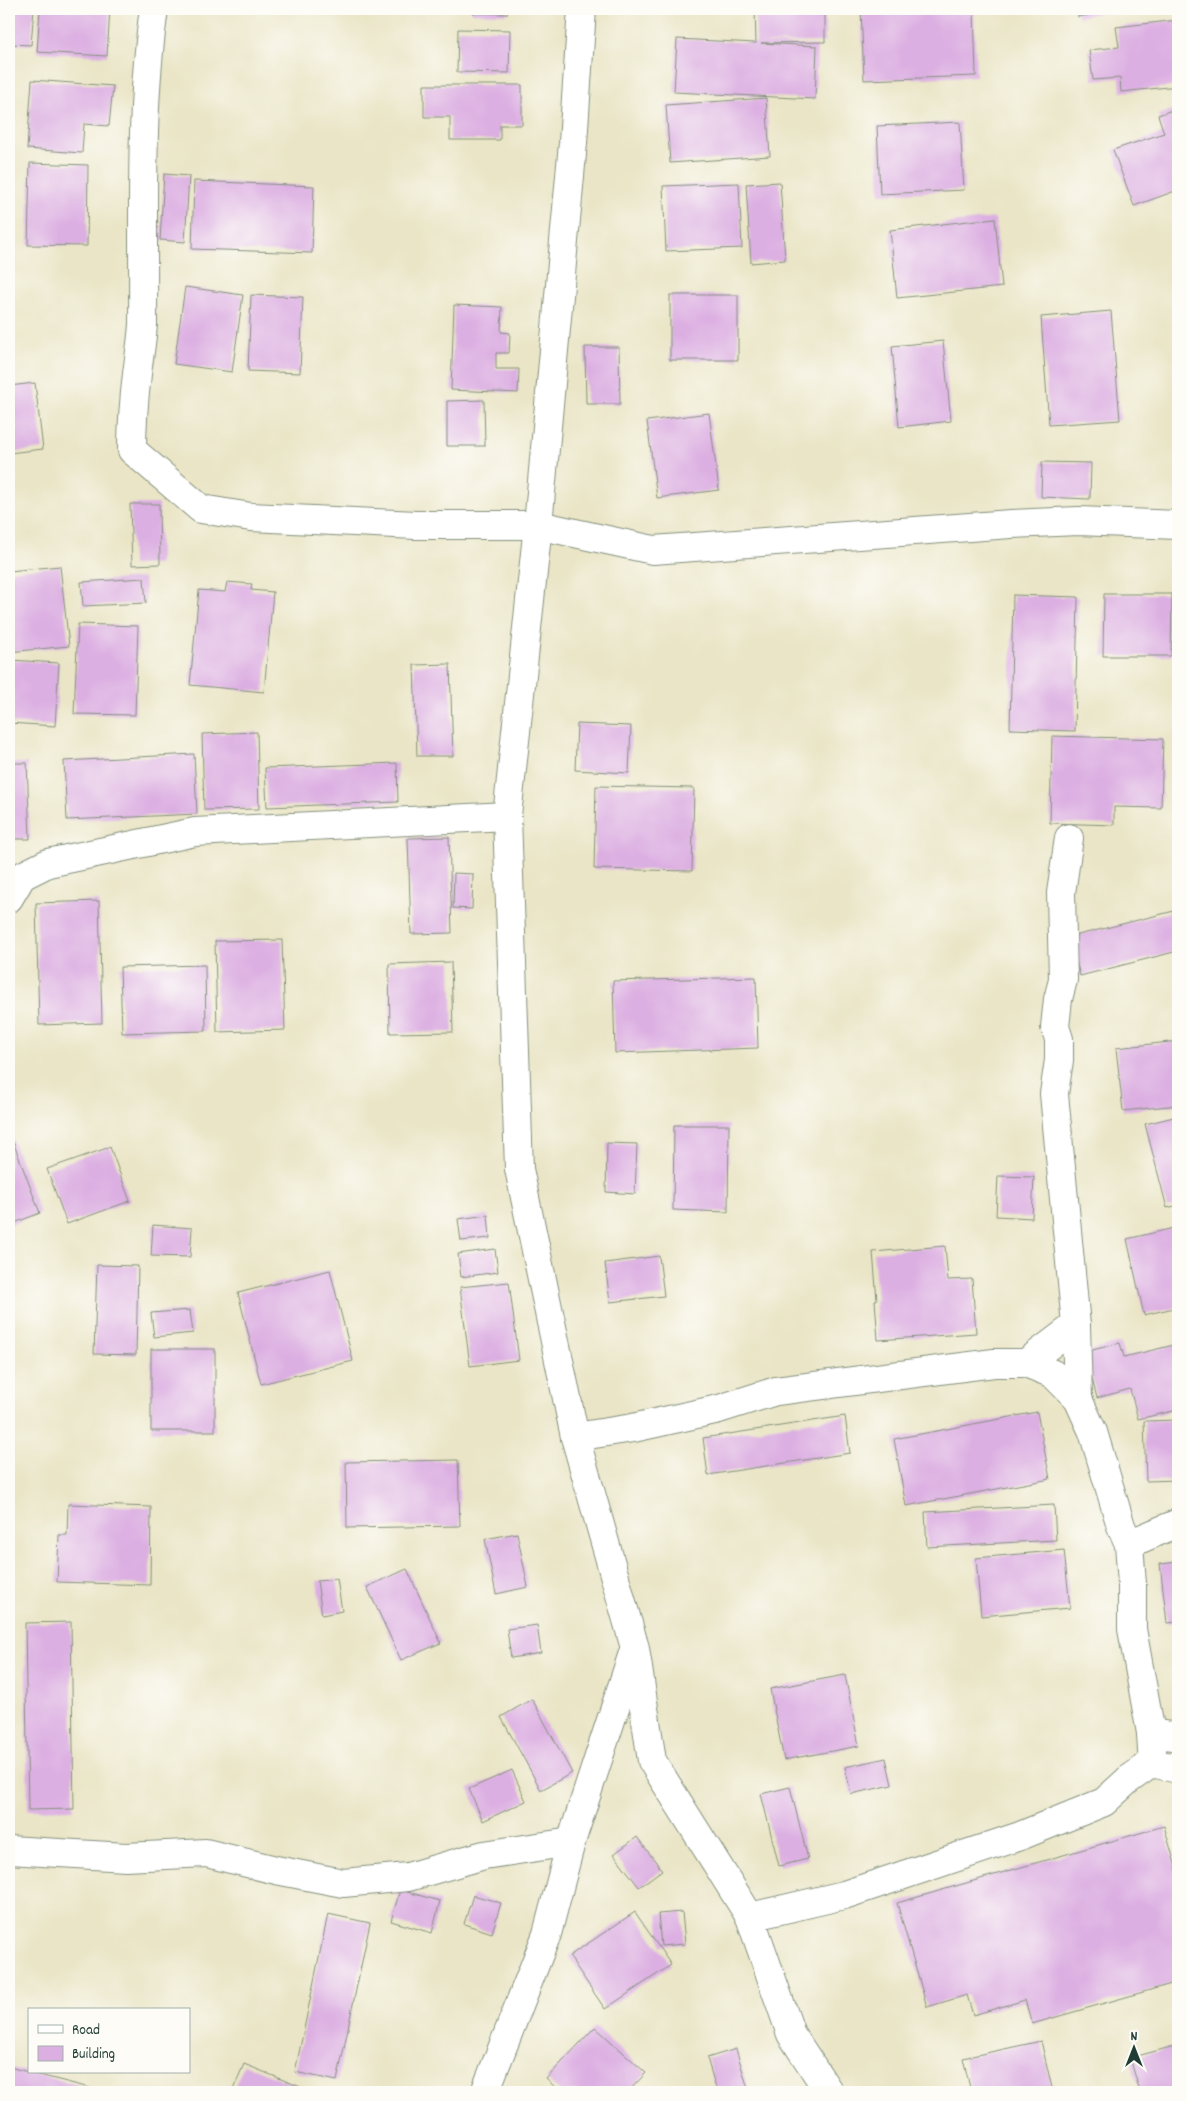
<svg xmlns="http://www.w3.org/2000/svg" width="1187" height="2101" viewBox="0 0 1187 2101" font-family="Dekko,sans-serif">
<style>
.building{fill:#dcafe2}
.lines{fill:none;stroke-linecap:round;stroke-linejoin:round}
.street-casing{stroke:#84917d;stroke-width:30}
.street{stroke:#fff;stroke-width:28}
</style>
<rect width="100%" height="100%" fill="#fdfcf7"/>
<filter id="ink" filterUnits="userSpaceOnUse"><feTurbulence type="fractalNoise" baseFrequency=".02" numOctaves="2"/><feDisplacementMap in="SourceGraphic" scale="10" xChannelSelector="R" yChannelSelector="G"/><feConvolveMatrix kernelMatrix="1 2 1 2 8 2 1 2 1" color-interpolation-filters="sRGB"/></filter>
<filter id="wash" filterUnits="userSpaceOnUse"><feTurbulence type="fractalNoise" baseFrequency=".0096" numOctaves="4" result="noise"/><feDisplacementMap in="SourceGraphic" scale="20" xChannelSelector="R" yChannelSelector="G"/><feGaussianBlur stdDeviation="1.12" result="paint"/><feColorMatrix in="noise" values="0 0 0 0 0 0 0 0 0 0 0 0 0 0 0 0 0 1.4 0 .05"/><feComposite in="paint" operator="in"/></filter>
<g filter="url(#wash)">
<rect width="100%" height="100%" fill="#eae5c6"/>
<g id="blocks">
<g class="building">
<path d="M9,9h25l-3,36 -22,-1z"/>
<path d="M40,9h70l-3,47 -70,-4z"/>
<path d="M472,9h36l-1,5 -35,-1z"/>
<path d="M755,9h70v33l-64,1 56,3 -2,53 -141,-7 3,-53 79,4z"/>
<path d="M861,9h113l2,67 -112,4z"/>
<path d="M1076,9h38v1l-36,7z"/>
<path d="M1178,20v66l-57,6 -1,-14 -27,2 -4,-30 30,-3 -3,-20z"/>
<path d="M458,29l52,1 -1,43 -52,-1z"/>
<path d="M32,80l81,6 -4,40 -25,-2 -2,29 -55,-4z"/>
<path d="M424,85h98v40h-22v15h-50v-23h-26z"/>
<path d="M766,98l4,58 -100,7 -4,-58z"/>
<path d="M1178,108v82l-44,16 -21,-56 51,-17 -6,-18z"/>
<path d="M960,122l4,68 -84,4 -3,-68z"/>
<path d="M30,163l58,2 -1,81 -59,-1z"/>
<path d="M164,174l25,2 -4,66 -25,-2z"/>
<path d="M194,181l120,5 -2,67 -120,-4z"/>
<path d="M780,182l5,78 -34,3 -5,-79z"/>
<path d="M739,183l3,65 -76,3 -3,-65z"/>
<path d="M995,218l7,69 -105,11 -7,-68z"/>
<path d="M185,287l58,8 -11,77 -58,-8z"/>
<path d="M251,295l52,2 -3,76 -52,-2z"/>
<rect x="670" y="295" width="68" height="65"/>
<path d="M454,305l48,2 -1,25 9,1 -1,20h-13v16h23l-1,24 -67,-3z"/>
<path d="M1111,311l9,109 -71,5 -8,-108z"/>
<path d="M943,341l8,80 -52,6 -7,-81z"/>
<path d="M585,347h34l1,57h-34z"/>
<path d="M35,383l8,66 -34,4v-67z"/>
<path d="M484,400l1,46h-38v-45z"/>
<path d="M709,413l10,77 -62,8 -10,-77z"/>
<path d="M1042,462l49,1 -1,36 -49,-2z"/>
<path d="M130,504h29l1,60 -28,1z"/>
<path d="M60,566l9,80 -60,6v-81z"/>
<path d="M144,578l2,25 -63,3 -2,-24z"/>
<path d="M227,582l25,2 -1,6 22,2 -9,100 -74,-7 9,-95 26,2z"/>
<path d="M1104,594h68l-1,62h-68z"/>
<path d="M1013,595l65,2 -3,134 -65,-2z"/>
<path d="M78,624l60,2 -3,89 -61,-1z"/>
<path d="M9,660l50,3 -4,63 -46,-3z"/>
<path d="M450,664l3,92h-36l-3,-91z"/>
<path d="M577,724l54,2 -2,47 -54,-3z"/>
<path d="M257,732l2,77 -55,1 -2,-76z"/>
<path d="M1052,736l111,3 -2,69 -47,-1v18l-64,-2z"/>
<path d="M194,754l3,60 -130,6 -3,-59z"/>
<path d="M9,763h18l3,76h-21z"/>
<path d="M397,763l1,39 -131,5 -2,-39z"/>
<path d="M596,786l98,2 -2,83 -98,-2z"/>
<path d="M449,837l3,96 -41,1 -3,-96z"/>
<path d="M454,873l19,1 -1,35 -19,-1z"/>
<path d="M99,901l3,122 -63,2 -3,-122z"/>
<path d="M1178,910v41l-98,25 -10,-39z"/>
<path d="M282,940l3,90 -68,2 -2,-91z"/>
<path d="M451,962l2,70 -63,1 -1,-69z"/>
<path d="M205,965l1,66 -84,2 -2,-66z"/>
<path d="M756,977l2,71 -143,5 -2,-72z"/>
<path d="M1178,1041v64l-55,6 -7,-63z"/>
<path d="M1178,1116v89l-11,3 -22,-84z"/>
<path d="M674,1125h55l-1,87 -55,-2z"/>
<path d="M9,1131l31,82 -31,12z"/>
<path d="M607,1143l30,1 -2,50 -29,-2z"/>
<path d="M110,1147l20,54 -63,23 -20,-55z"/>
<path d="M998,1176l36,1 -2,41 -36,-2z"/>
<path d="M488,1215l2,23 -29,3 -3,-22z"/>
<path d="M153,1225l39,3 -2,29 -39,-1z"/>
<path d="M1178,1227v80l-34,8 -17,-76z"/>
<path d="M945,1246l3,34 24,-1 4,54 -98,7 -3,-40h2l-4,-48z"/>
<path d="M495,1249l3,23 -37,5 -3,-23z"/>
<path d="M659,1256l5,40 -54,6 -5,-39z"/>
<path d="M97,1265l41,1 -2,89 -42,-1z"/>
<path d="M330,1270l23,91 -92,23 -23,-91z"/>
<path d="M509,1282l10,78 -49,6 -10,-79z"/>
<path d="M190,1310l3,23 -39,4 -3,-24z"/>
<path d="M1120,1343l4,14 54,-13v66l-40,9 -8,-30 -33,9 -12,-46z"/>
<rect x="151" y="1349" width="64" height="82"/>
<path d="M1037,1412l13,67 -144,27 -12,-67z"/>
<path d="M845,1416l5,37 -142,22 -5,-37z"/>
<path d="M1178,1420v60l-32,1 -2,-60z"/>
<path d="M458,1460l2,66 -113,2 -1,-66z"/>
<path d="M68,1504l83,3 -1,78 -93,-3 2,-47h8z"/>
<path d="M1054,1505l2,35 -129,7 -2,-35z"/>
<path d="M517,1533l11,54 -32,7 -11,-55z"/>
<path d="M1064,1550l6,58 -89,8 -5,-58z"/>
<path d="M1178,1562v60l-11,1 -7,-59z"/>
<path d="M407,1569l34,74 -40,17 -34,-73z"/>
<path d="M337,1579l5,32 -20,4 -5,-34z"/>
<path d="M71,1622l3,187 -46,1 -3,-187z"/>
<path d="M537,1625l4,28 -30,5 -4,-29z"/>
<path d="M845,1675l14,71 -75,14 -14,-71z"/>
<path d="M532,1699l40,74 -31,17 -40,-73z"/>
<path d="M886,1758l6,27 -41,9 -6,-27z"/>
<path d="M512,1770l14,31 -43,20 -14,-32z"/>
<path d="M790,1787l18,72 -29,7 -18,-72z"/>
<path d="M1164,1826l14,48v108l-146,42 -7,-24 -52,15 -6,-20 -40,12 -30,-104z"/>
<path d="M637,1837l25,33 -23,17 -25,-33z"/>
<path d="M400,1890l40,11 -8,32 -41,-12z"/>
<path d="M473,1895l28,8 -9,30 -28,-9z"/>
<path d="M635,1912l36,53 -66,44 -36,-53z"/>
<path d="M682,1912l3,32 -24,2 -3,-32z"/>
<path d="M328,1914l42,9 -33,158 -42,-9z"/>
<path d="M595,2027l51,46 -18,19h-67l-15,-13z"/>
<path d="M1041,2041l12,51h-82l-8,-34z"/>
<path d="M1178,2045v47h-38l-10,-34z"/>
<path d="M736,2049l13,43h-32l-10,-34z"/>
<path d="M244,2064l69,28h-81z"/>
<path d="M9,2067l96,25h-96z"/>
</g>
</g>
</g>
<g filter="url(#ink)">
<use href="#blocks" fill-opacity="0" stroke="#84917d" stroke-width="1"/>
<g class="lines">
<g class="street-casing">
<g id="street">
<path d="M154,9c-15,104 -10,210 -11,315 -1,17 -4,33 -6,50 -3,25 -5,50 -5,76l69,59 50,8 165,8h122l115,25 358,-26 67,-3 100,4"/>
<path d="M582,9l-9,134 -35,382 -31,291 12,353 56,268 60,211 17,113 98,156 41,117 38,58"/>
<path d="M9,898l13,-22 26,-13 147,-31 312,-16"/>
<path d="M1076,1325l2,74"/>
<path d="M1026,1363l50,-38 -22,-231 5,-34v-21l-4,-12 3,-28 5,-19 -2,-87 8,-55"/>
<path d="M575,1437l58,-9 86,-19 57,-18 218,-28h32l27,11 25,25 15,33 28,94 8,18 3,40v45l19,104"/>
<path d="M1129,1544l49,-21"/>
<path d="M1152,1751l-1,-18 27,4"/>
<path d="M1152,1763l26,6"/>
<path d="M9,1850l117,7 80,-4 70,17 67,13 65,-6 76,-22 87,-13"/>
<path d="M750,1917l94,-22 176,-59 84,-34 24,-22 24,-17"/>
<path d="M485,2092l62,-158 24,-92 62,-189"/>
</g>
</g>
<use href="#street" class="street"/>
</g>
</g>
<rect width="1187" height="2101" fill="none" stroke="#fdfcf7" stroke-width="30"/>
<rect x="28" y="2008" width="162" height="65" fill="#fdfcf7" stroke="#a4b0a9"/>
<rect x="38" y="2025" width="25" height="8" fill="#ffffff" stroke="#a4b0a9"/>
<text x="72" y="2034" font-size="15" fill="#1f3d34">Road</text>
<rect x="38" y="2046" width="25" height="15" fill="#dcafe2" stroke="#a4b0a9"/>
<text x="72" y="2058" font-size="15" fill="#1f3d34">Building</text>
<g transform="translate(1134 2048)" stroke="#fdfcf7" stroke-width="4" paint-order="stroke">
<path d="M0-4L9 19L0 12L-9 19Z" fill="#1f3d34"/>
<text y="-8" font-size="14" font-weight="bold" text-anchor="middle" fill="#1f3d34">N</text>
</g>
</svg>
